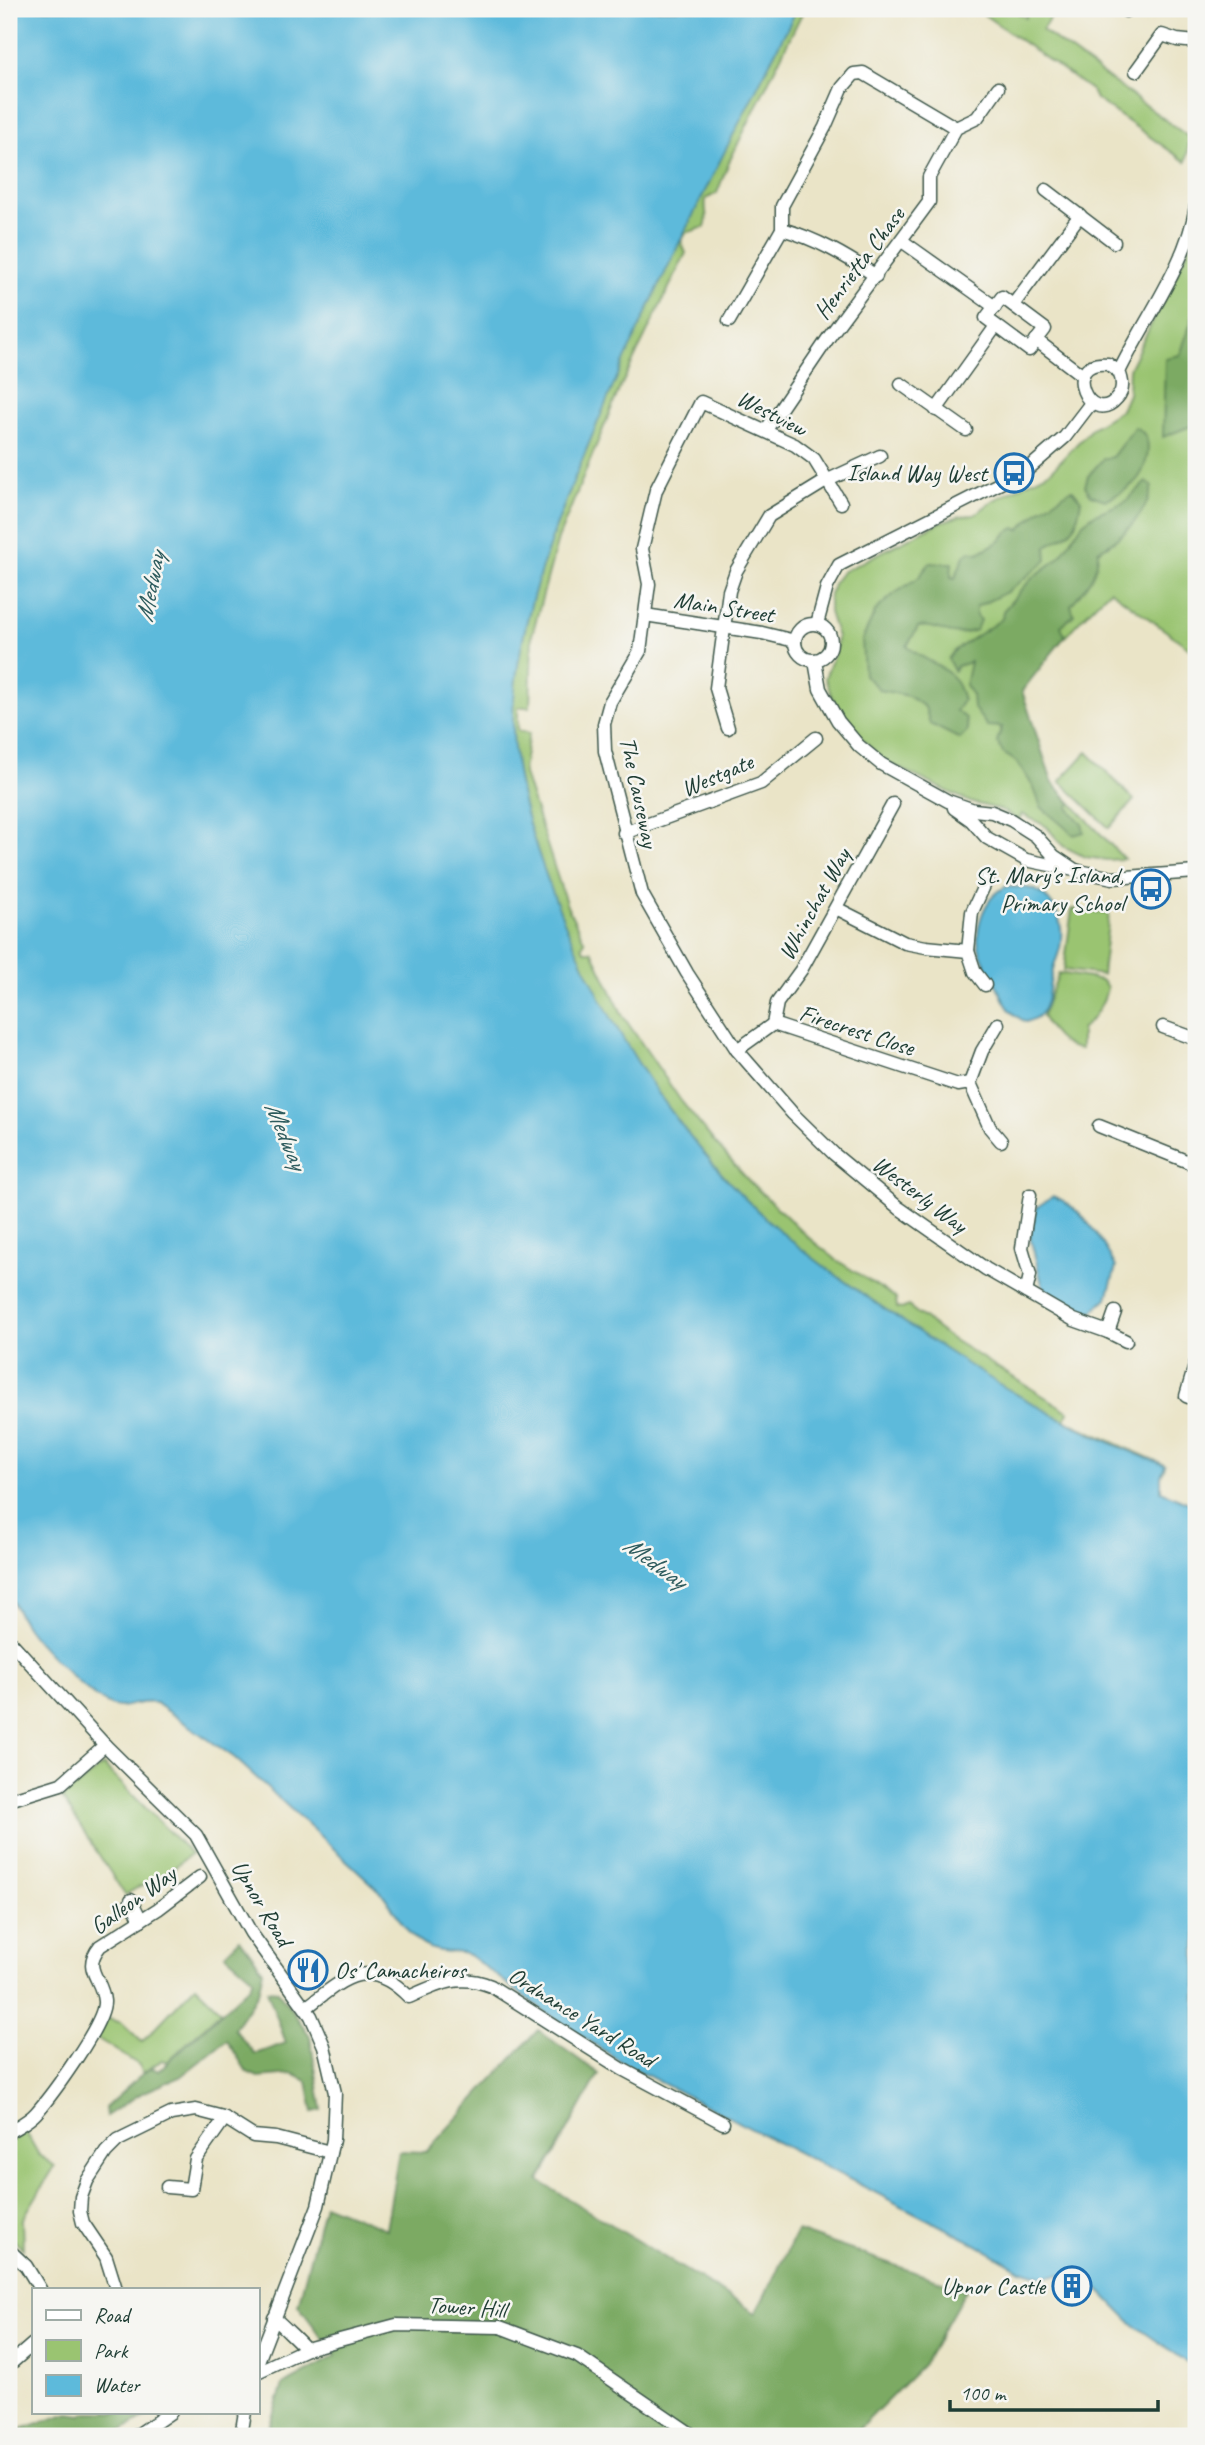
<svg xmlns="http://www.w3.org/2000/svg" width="1205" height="2445" viewBox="0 0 1205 2445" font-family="Caveat,sans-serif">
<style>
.green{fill:#9ac471;stroke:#5c8052;stroke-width:2}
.forest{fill:#7baa63;stroke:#4d744c;stroke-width:2}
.water{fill:#5dbadb;stroke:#3e7c88;stroke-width:2}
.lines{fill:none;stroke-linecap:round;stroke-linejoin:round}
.street-casing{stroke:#3d564a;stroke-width:15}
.street{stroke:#fff;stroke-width:12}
.labels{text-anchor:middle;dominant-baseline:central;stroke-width:5;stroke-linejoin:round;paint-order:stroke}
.street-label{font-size:24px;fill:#1f3d34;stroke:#f6f6f2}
.poi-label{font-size:24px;fill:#1f3d34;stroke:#f6f6f2;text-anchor:end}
.water-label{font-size:26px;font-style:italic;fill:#2e5c5e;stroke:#f6f6f2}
</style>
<rect width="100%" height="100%" fill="#f6f6f2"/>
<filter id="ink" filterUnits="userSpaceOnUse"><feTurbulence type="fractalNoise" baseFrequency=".0143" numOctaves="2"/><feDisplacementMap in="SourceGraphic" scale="14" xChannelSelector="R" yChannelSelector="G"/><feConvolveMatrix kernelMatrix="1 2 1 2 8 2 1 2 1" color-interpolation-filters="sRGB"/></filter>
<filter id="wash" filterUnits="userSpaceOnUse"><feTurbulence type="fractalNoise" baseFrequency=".00686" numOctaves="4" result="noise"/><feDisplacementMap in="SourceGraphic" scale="28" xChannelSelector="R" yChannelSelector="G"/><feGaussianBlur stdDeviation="1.57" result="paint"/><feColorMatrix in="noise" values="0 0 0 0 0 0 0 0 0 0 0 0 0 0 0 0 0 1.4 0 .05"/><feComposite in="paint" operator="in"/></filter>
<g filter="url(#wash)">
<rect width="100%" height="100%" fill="#eae4c7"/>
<g class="green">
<path d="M743,9h61l-75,153 -12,31 -11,6c-2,11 3,18 -1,28l-19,6 -5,9 5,11 -67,137 -61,149 -26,96 -2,72h-12v24l11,2 -6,38 44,135 18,36 -3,4 2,5h8l31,65 58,85 35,43 33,37 60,57 29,23 58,37 1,10 5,1 6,-3 39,30 122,76 -5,8 101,45 -4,11v15l-474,-279 -222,-509z"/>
<path d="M976,9h36l14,9v-4l-7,-5h37l-14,21 148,108 -4,24 -90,-63 -4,-8z"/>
<path d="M1196,234v419l-86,-63c-32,31 -62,64 -88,101l30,91 72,77 -17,1 -22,-3 -22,-11 -17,-20 -24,-12 -3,6 -18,-10 -31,-8 -86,-41 -33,-33 -19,-31 -7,-19 11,-29 1,-12 -8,-25v-13l4,-15 9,-12 99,-50 19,-6 14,-1 20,-15 57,-29 41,-43 29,-18 7,-16 1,-25z"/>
<path d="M1087,752l47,48 -25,28 -49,-47z"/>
<path d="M1072,909l37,5 -7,61 -38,-5z"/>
<path d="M1059,973l42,7 6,7c-2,16 -14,32 -26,43v19c-20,-1 -30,-17 -39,-33z"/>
<path d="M103,1765l88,89 -35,27 -19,7 -12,7 -63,-97z"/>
<path d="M195,1986l26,25 -54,51 -5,-2 -19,13 -4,-8 -44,-28 10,-19 17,5 20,19z"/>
<path d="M23,2127l16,28 16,11 -33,54 1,29 -14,-13v-97z"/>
</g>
<g class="forest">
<path d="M1196,313v111l-33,13 2,-79 15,-3 13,-39z"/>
<path d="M1135,427c3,2 7,4 9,7 9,13 1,38 -9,48 -9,9 -19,13 -30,18l-14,-5 -6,-9 3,-10 15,-17 9,-2z"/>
<path d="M1146,482l6,4c-5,29 -30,52 -54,65 1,22 -14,38 -27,54l3,10 -13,11 4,10 -43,55 30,91 19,21 -3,5 14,16 2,8 -10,3 -33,-28 -8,-21 -16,-24 -14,-9 -6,-12 5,-14 -15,-1 -14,-19 -1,-12 -7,-10 5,-23 -13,4 -3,5 -6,-12 6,-8 48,-32 1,-8 29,-33 26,-19 25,-36 12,-9 30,-12z"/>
<path d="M1072,489l9,11c-5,32 -8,32 -35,46l1,14 -38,31 -33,16v9l4,4 -4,10c-29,11 -36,-7 -58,-3l-11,19c23,21 48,17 56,55l-7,10 10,7 2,13 -8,8 -30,-15 -5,-17 -17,-11 -28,-6 -16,-15 -2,-35 14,-30 18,-16 24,-16 12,-15h22l-1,14 4,1 9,-22 6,-5 8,2 22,-12 7,-9 8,-4 4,2 21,-20z"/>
<path d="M240,1939l23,31 -5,23 -24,36 21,25 31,-11 -19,-53 11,1 32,45 12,74 -9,2 -6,-31 -14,-7 -35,3 -11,-5 -20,-32 -47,37 -38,16 -36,23 -1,-8 38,-35 10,-5 5,3 91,-84 4,-9 -28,-24z"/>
<path d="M538,2030l61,44 -60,107 217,132 41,-82 169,59 -43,75 -71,71h-586l17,-51 53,-29 -38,-51 26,-101 62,25 13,-78 27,1z"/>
<path d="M87,2412h67l-42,24h-103v-3l60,-20 13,2z"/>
</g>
<g class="water">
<path d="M9,9h788c-74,146 -150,291 -212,444 -31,75 -61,153 -70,235 -9,72 12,137 37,203 48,127 134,264 240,350 37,31 78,58 118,85 80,56 164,106 255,139l-4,11v15l35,15v862l-62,-43 -47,-48 -13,-3 -33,2 -20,-6 -55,-31 -341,-175 -80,-52 -76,-57c-12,-4 -22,-2 -33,-5 -28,-6 -38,-38 -55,-58l-146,-134 -79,-55c-18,-3 -24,4 -38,4 -22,-1 -78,-61 -91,-79 -7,-11 -13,-22 -18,-34z"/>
<path d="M1005,887c9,0 19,-1 27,2 24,9 33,36 28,59 -2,8 -6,17 -8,26 -6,21 0,40 -26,48 -19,-10 -20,-18 -29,-36 -14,-28 -26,-39 -15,-71 5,-13 11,-21 23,-28z"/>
<path d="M1053,1196c29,11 49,44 63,71l-9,31 -16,15 -21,-4 -20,-12 -8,-13 -12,-47 7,-30z"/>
</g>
</g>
<g filter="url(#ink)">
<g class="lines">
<g class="street-casing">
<g id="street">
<path d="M1123,9l3,2"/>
<path d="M1136,71l26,-36 15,5 19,2"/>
<path d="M1046,190l68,52"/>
<path d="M782,229c35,10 64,27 94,47"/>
<path d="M902,241l93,66"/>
<path d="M1002,297l43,32 -16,21 -43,-32z"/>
<path d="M1013,305l67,-90"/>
<path d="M729,321l53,-92v-23l43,-79 17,-39 12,-14 9,-1 93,55"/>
<path d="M1036,340l47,36"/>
<path d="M1119,372l-11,-8c-50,-5 -18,66 9,34 7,-8 6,-17 2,-26 25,-52 68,-108 77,-166"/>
<path d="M901,384l65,46"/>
<path d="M936,410l60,-84"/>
<path d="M766,430l63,-93 100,-135v-25l27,-49 21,-10 21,-30"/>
<path d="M841,503l-27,-44 -19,-14 -94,-43 -45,88 -14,59 7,35 -9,67 -30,51 -6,22 1,27 37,143 45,79 50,77 56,64 41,40 65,54 87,61 88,51 34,12 7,-20"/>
<path d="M645,615l117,18 33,8"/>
<circle cx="813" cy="642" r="18"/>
<path d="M817,624l10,-37 12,-22 189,-96 37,-32 26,-34"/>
<path d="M815,661l5,28 18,32 21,25 22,18 67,37 26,9 18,2 19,8 25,16 18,20 21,14"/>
<path d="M728,728l-12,-40 13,-97 7,-20 33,-55 57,-35 54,-25"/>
<path d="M954,808l17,12 16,18 39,22 87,18 83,-6"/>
<path d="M624,833l137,-50 55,-45"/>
<path d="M836,908l69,35 21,4 42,4 7,21 10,13"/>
<path d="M968,951l4,-39 16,-35"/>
<path d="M773,1024l4,-21 24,-33 92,-166"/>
<path d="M1163,1027l33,12"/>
<path d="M737,1050l36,-26 185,61 12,-2 20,45 11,13"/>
<path d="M970,1083l12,-32 16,-27"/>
<path d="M1099,1126l97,39"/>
<path d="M1026,1292l4,-17 -8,-27 8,-53"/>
<path d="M1108,1332l18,9"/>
<path d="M1196,1362l-10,34 10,4"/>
<path d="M9,1640l96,105 91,90 55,98 60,83 13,30 11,47 -2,47 -15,66 -61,158"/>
<path d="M9,1800l52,-16 44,-39"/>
<path d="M131,1900l10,20"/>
<path d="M306,2008c38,-30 62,-53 103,-11 29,-13 50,-24 82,-11l131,83 101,54"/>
<path d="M9,2132c9,-6 20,-11 27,-19 15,-17 70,-91 68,-112 -2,-24 -23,-31 -4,-55l58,-37 42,-32"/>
<path d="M167,2187l24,2 5,-30 29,-41"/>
<path d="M9,2250l17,16 14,23"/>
<path d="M116,2289l-10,-32 -23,-34 -3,-12 1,-14 6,-16 19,-29 12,-12 53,-26 25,-4 27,7 30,19 23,2 54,14"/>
<path d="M274,2318c5,4 29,27 32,31"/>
<path d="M9,2365l24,-21"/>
<path d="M257,2372l49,-23 90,-24 104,2 77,29 117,80"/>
<path d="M136,2436l35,-24"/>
<path d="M241,2436l4,-24"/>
</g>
</g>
<use href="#street" class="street"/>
</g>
</g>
<defs>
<g id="bus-ring" transform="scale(2.0125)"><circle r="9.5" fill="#f6f6f2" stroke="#1f6fb2" stroke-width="1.5"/><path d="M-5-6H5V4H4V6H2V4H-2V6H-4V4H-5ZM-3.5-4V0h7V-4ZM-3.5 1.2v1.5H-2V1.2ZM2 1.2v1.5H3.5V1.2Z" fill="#1f6fb2"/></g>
<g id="restaurant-ring" transform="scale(2.0125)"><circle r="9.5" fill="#f6f6f2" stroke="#1f6fb2" stroke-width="1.5"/><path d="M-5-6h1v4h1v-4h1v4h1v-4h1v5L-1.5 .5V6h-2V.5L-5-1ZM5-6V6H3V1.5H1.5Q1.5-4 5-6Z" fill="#1f6fb2"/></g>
<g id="building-ring" transform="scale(2.0125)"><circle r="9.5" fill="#f6f6f2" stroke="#1f6fb2" stroke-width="1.5"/><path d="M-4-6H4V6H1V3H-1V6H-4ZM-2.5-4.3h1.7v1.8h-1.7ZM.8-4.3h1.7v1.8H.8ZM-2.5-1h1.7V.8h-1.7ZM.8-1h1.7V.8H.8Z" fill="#1f6fb2"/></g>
</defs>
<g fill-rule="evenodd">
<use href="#bus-ring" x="1014" y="473"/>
<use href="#bus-ring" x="1151" y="889"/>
<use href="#restaurant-ring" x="308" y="1970"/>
<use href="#building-ring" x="1072" y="2286"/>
</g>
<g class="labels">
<g class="street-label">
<text transform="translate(859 263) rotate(-53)">Henrietta Chase</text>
<text transform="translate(772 413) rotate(27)">Westview</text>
<text transform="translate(724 607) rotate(9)">Main Street</text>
<text transform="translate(717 775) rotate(-23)">Westgate</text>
<text transform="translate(639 792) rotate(78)">The Causeway</text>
<text transform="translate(814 904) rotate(-61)">Whinchat Way</text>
<text transform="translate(857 1030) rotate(18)">Firecrest Close</text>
<text transform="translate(920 1194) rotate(37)">Westerly Way</text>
<text transform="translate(133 1900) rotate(-36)">Galleon Way</text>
<text transform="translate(262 1903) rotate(59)">Upnor Road</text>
<text transform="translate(582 2017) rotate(32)">Ordnance Yard Road</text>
<text transform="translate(467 2307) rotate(4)">Tower Hill</text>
</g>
<g class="poi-label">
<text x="987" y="473">Island Way West</text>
<text x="1124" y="875">St. Mary's Island,<tspan x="1124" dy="28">Primary School</tspan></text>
<text x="335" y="1970" text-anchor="start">Os' Camacheiros</text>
<text x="1045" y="2286">Upnor Castle</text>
</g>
<g class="water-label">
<text transform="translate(150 587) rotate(-79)">Medway</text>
<text transform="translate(286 1135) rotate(67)">Medway</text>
<text transform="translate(655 1562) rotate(36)">Medway</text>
</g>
</g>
<rect width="1205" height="2445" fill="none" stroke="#f6f6f2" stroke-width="35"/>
<rect x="32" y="2288" width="228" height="126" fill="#f6f6f2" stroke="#a0aca6" stroke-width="2"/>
<rect x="46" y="2310" width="35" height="10" fill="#ffffff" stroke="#a0aca6" stroke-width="2"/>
<text x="94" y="2322" font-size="21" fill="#1f3d34">Road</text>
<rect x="46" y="2340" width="35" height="21" fill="#9ac471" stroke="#a0aca6" stroke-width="2"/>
<text x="94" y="2358" font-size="21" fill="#1f3d34">Park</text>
<rect x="46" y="2375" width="35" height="21" fill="#5dbadb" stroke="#a0aca6" stroke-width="2"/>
<text x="94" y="2392" font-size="21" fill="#1f3d34">Water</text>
<path d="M950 2400v10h208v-10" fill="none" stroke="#1f3d34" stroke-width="3.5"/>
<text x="960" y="2400" font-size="21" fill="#1f3d34" stroke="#f6f6f2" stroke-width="5" paint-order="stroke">100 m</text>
</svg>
